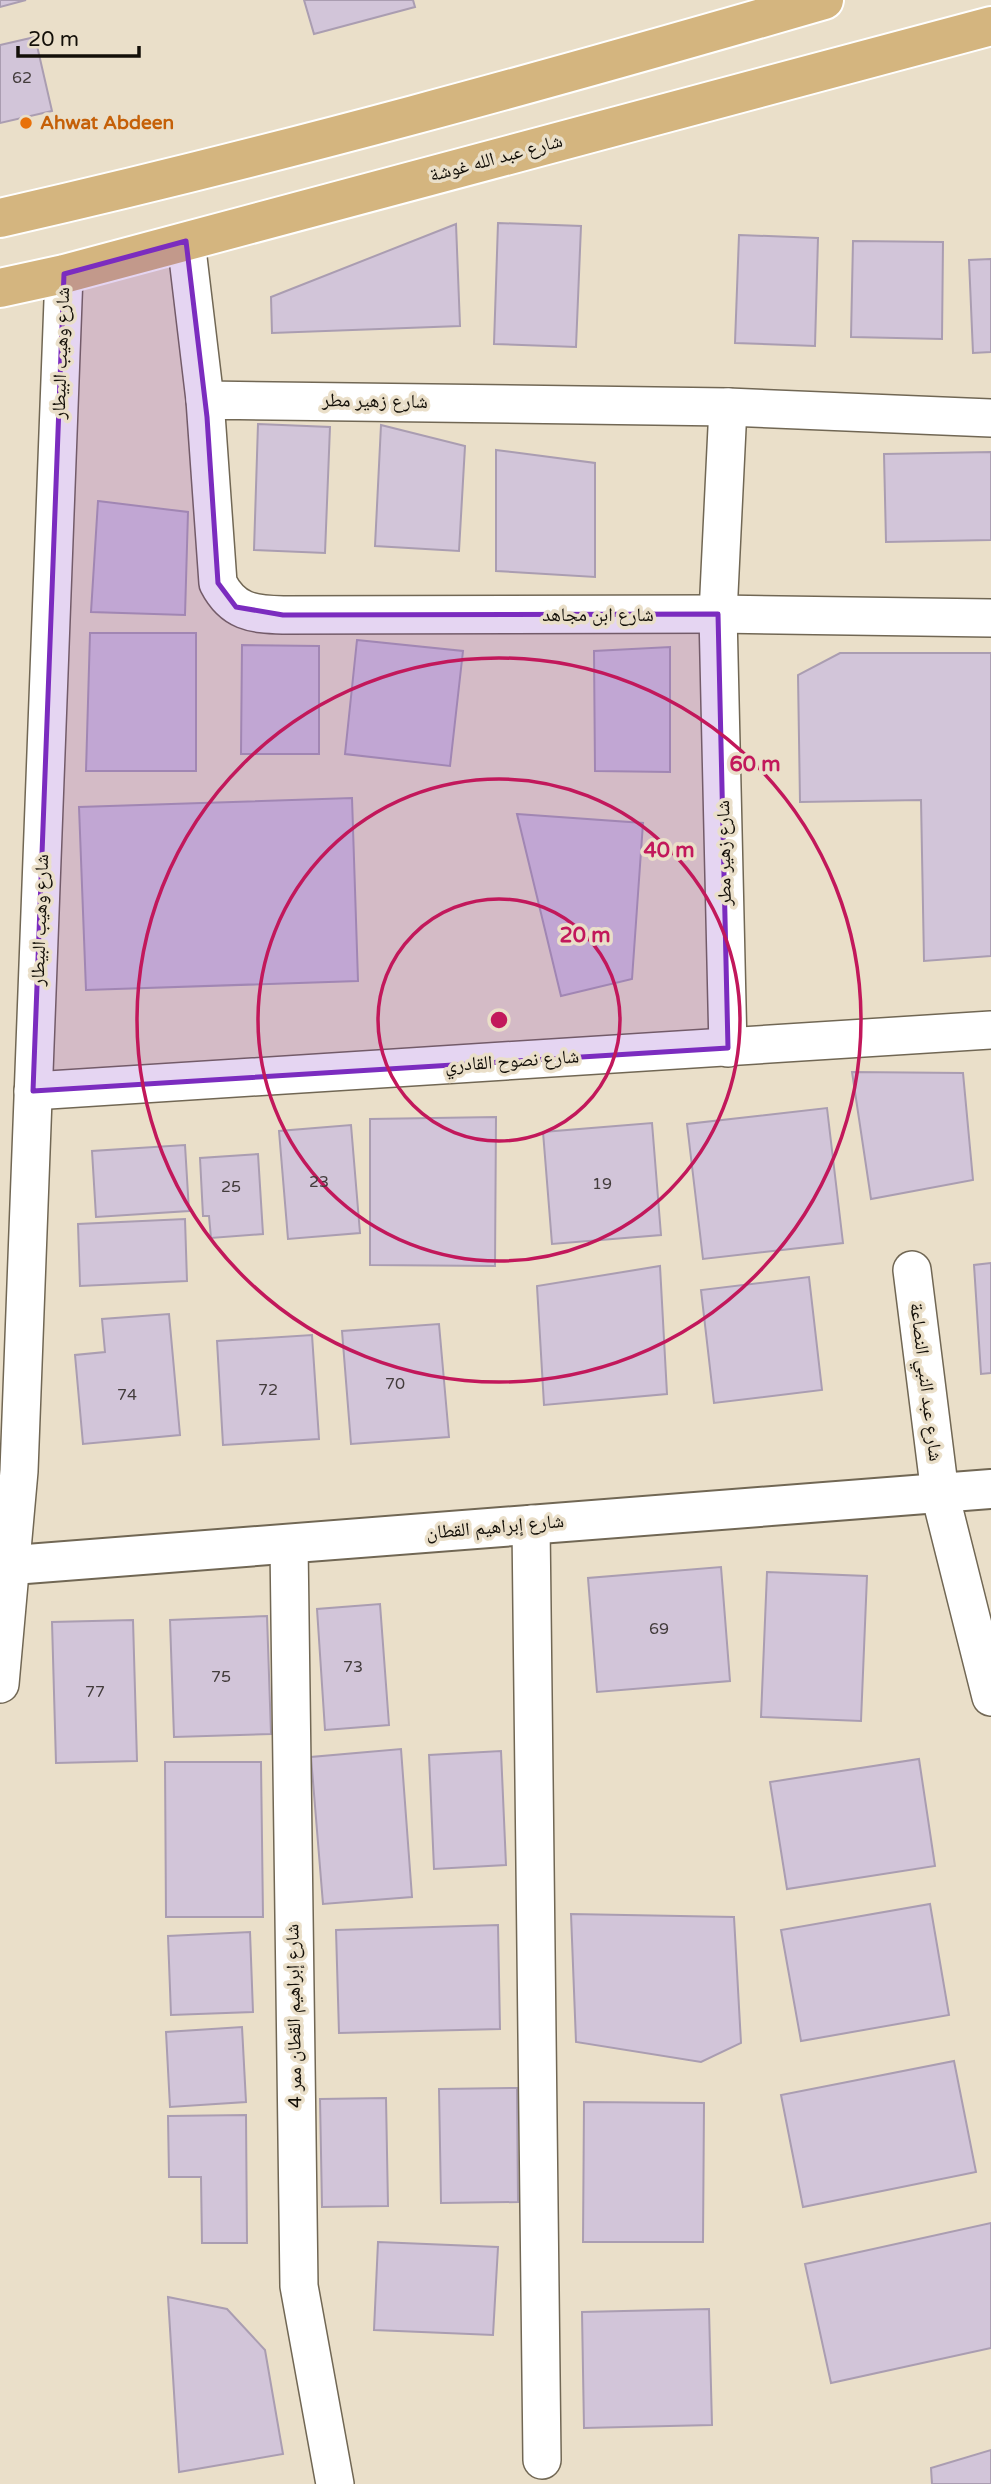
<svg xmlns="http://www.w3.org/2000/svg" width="991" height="2484" viewBox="0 0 991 2484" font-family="'Varela Round','Noto Naskh Arabic',sans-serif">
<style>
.building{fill:#d2c5d9;stroke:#aa9db1;stroke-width:2}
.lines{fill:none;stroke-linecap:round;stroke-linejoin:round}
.minor-casing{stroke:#716754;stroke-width:40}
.tertiary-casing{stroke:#716754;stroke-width:42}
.primary-casing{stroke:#fff;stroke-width:42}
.minor{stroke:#fff;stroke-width:37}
.tertiary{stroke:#fff;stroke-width:38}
.primary{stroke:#d4b57f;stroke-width:38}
.marked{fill:#7b2cbf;fill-opacity:0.2;stroke:#7b2cbf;stroke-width:5;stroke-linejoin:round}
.ring{fill:none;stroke:#c2185b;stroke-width:3.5}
.food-dot{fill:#e8710a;stroke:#eadfc9;stroke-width:2.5}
.labels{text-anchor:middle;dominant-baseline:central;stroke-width:7;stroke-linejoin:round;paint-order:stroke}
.number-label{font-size:16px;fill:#433c3c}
.food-label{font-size:19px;font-weight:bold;fill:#c56008;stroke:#eadfc9;text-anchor:start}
.street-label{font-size:19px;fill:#130f08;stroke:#eadfc9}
.centre{fill:#c2185b;stroke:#eadfc9;stroke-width:3.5}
.ring-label{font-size:21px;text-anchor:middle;font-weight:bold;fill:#c2185b;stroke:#eadfc9;stroke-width:7;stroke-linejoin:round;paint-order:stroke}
</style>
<rect width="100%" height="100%" fill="#eadfc9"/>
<g class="building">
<path d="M0,0h26l-26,7z"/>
<path d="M304,0h109l2,7 -101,27z"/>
<path d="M35,37l17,74 -52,12v-78z"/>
<path d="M498,223l83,3 -5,121 -82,-3z"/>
<path d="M456,224l4,102 -188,7 -1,-36z"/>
<path d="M739,235l79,3 -3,108 -80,-3z"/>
<path d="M853,241l90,1 -1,97 -91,-2z"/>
<path d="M991,259v93l-18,1 -4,-93z"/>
<path d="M258,424l72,3 -5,126 -71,-3z"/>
<path d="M381,425l84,21 -6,105 -84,-5z"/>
<path d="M496,450l99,13v114l-99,-6z"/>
<path d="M991,452v88l-105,2 -2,-88z"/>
<path d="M98,501l90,11 -3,103 -94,-3z"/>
<path d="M90,633h106v138h-110z"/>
<path d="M357,640l106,11 -13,115 -105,-12z"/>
<path d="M242,645l77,1v108h-78z"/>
<path d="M670,647v125l-75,-1 -1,-120z"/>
<path d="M840,653h151v303l-67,5 -3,-161 -121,2 -2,-127z"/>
<path d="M352,798l6,183 -272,9 -7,-183z"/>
<path d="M517,814l126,9 -11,156 -71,17z"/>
<path d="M852,1072l111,1 10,107 -102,19z"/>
<path d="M827,1108l16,135 -140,16 -16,-135z"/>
<path d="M496,1117l-1,149 -125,-1v-146z"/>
<path d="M652,1123l9,112 -109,9 -9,-112z"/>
<path d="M351,1125l9,108 -72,6 -9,-108z"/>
<path d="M185,1145l4,66 -93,6 -4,-66z"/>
<path d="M258,1154l5,80 -52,4 -2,-22h-6l-3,-58z"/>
<path d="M185,1219l2,62 -107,5 -2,-62z"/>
<path d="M991,1263v110l-10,1 -7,-109z"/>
<path d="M660,1266l7,128 -123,11 -7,-119z"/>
<path d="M809,1277l13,113 -108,13 -13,-113z"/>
<path d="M169,1314l11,121 -97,9 -8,-89 30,-3 -3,-33z"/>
<path d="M439,1324l10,113 -98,7 -9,-113z"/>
<path d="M312,1335l7,104 -96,6 -6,-104z"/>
<path d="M721,1567l9,114 -133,11 -9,-114z"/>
<path d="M767,1572l100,4 -6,145 -100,-4z"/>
<path d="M380,1604l9,121 -64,5 -8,-121z"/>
<path d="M267,1616l4,118 -97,3 -4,-117z"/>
<path d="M133,1620l4,141 -81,2 -4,-141z"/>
<path d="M401,1749l11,148 -89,7 -12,-147z"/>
<path d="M501,1751l5,114 -72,4 -5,-114z"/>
<path d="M919,1759l16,107 -148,23 -17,-107z"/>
<path d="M165,1762h96l2,155h-97z"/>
<path d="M930,1904l19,111 -148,26 -20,-111z"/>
<path d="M571,1914l163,3 7,126 -40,19 -125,-20z"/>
<path d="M498,1925l2,104 -161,4 -3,-103z"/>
<path d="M250,1932l3,80 -82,3 -3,-79z"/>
<path d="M242,2027l4,75 -76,5 -4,-75z"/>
<path d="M954,2061l22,111 -173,35 -22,-112z"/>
<path d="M517,2088l1,114 -77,1 -2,-114z"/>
<path d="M386,2098l2,108 -66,1 -2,-108z"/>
<path d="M584,2102l120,1 -1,139h-120z"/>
<path d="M246,2115l1,128h-45l-1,-66h-32l-1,-61z"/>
<path d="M991,2223v125l-160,35 -26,-119z"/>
<path d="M378,2242l120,5 -5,88 -119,-5z"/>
<path d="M168,2297l59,12 38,41 18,104 -104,18z"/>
<path d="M709,2309l3,116 -128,3 -2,-116z"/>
<path d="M991,2450v34h-59l-1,-16z"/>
</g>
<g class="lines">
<g class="minor-casing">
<g id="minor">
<path d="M186,241l19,159"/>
<path d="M991,418l-263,-11 -523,-7 13,183c15,29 34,31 65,32l435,-1 273,4"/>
<path d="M728,1048l-10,-434 10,-207"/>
<path d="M33,1091l958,-61"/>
<path d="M912,1270l28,224 51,203"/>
<path d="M531,1524l11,936"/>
<path d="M289,1544l10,742 36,198"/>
<path d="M0,1684l19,-213 45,-1197"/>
</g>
</g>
<g class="tertiary-casing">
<path id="tertiary" d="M0,1566l991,-77"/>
</g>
<g class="primary-casing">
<g id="primary">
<path d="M0,218c277,-63 551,-139 824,-218"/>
<path d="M0,288l64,-14 927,-248"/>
</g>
</g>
<use href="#minor" class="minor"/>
<use href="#tertiary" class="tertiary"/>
<use href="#primary" class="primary"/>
</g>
<path class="marked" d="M186,241l21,176 11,166 18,24 47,8 435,-1 10,434 -695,43 31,-817z"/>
<g class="ring">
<circle cx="499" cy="1020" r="121"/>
<circle cx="499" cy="1020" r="241"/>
<circle cx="499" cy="1020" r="362"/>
</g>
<circle class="food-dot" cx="26" cy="123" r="7"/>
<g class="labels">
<g class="number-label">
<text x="22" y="78">62</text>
<text x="319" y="1182">23</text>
<text x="602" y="1184">19</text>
<text x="231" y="1187">25</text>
<text x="395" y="1384">70</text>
<text x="268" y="1390">72</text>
<text x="127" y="1395">74</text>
<text x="659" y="1629">69</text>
<text x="353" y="1667">73</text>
<text x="221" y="1677">75</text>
<text x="95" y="1692">77</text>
</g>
<g class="food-label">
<text x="40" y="123">Ahwat Abdeen</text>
</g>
<g class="street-label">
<text transform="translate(496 158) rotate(-15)">شارع عبد الله غوشة</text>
<text transform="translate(61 353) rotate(-88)">شارع وهيب البيطار</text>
<text transform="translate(375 401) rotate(1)">شارع زهير مطر</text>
<text x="598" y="615">شارع ابن مجاهد</text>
<text transform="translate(724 853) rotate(-91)">شارع زهير مطر</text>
<text transform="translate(40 920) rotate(-88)">شارع وهيب البيطار</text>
<text transform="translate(512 1061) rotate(-4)">شارع نصوح القادري</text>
<text transform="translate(926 1382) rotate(83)">شارع عبد النبي النصاعة</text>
<text transform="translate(495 1527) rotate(-5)">شارع إبراهيم القطان</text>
<text transform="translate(294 2016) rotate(-91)">شارع إبراهيم القطان ممر 4</text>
</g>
</g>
<circle cx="499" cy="1020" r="10" class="centre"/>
<g class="ring-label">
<text x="755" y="771">60 m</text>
<text x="669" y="857">40 m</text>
<text x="585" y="942">20 m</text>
</g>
<path d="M18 46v10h121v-10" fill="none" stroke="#130f08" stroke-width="3.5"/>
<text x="28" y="46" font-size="21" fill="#130f08" stroke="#eadfc9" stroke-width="5" paint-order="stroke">20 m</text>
</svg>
